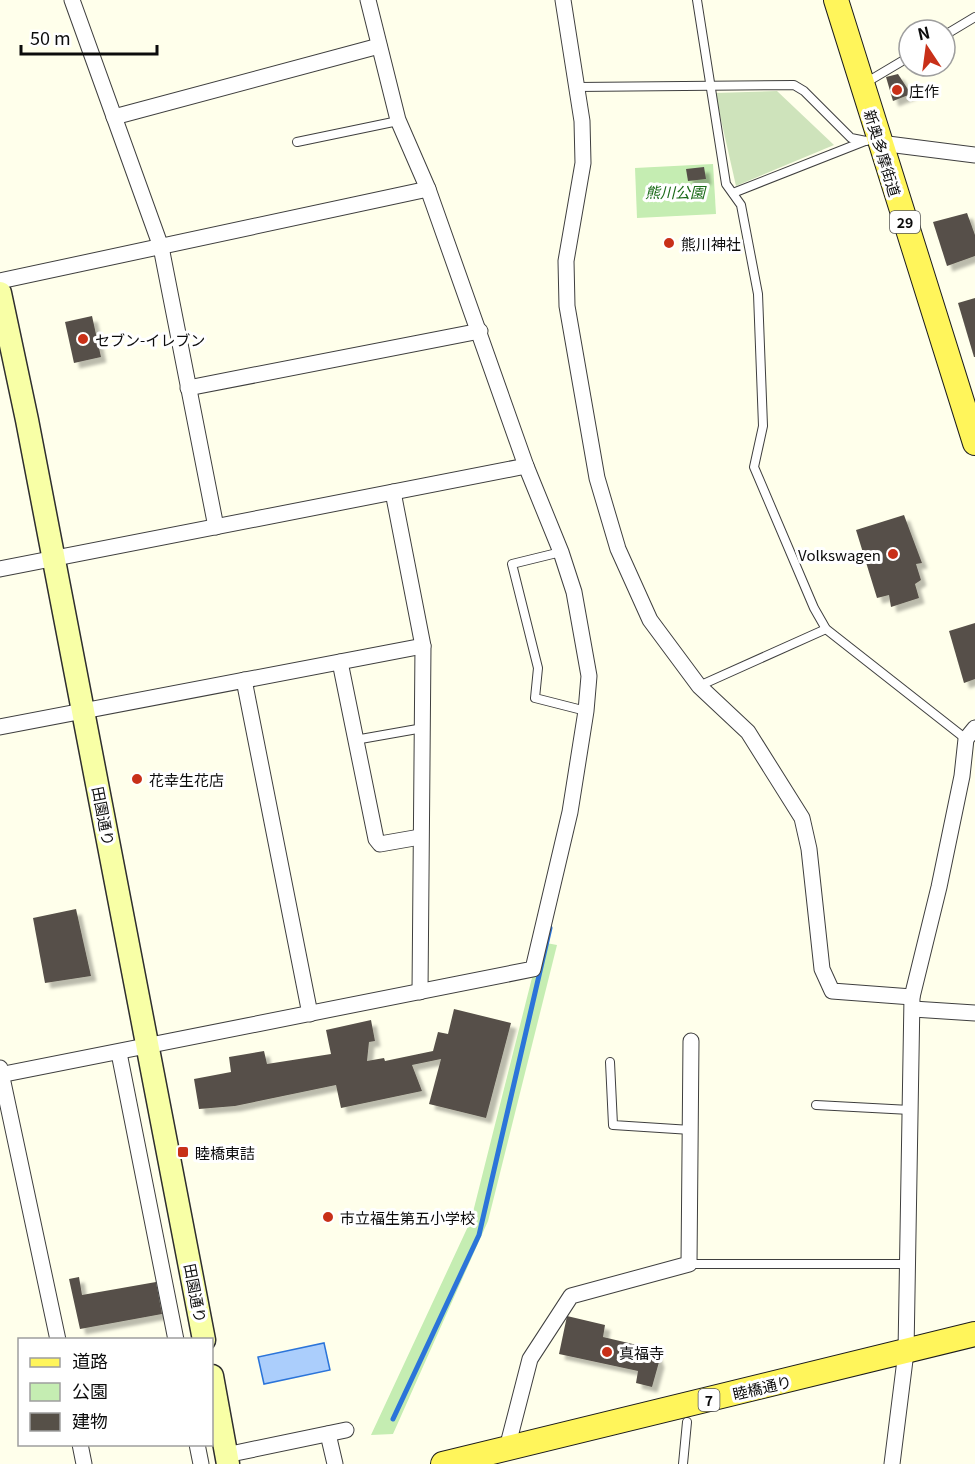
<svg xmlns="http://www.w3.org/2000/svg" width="975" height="1464" viewBox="0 0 975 1464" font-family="Georgia,'Noto Sans JP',serif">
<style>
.green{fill:#c5edb2}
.cemetery{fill:#cee3bb}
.water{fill:#abcefc;stroke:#2b74d9;stroke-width:1.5}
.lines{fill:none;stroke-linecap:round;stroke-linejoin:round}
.stream{stroke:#2b74d9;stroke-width:5}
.building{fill:#565048;filter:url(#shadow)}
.lane-casing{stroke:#3f3f3f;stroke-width:10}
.street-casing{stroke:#3f3f3f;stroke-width:17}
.secondary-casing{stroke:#2e2e2e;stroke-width:25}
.primary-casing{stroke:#1d1d1d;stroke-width:26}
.lane{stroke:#fff;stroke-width:8}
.street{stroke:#fff;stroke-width:15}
.secondary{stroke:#f8ffa6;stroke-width:22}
.primary{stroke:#fff55b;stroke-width:24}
.poi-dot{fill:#c83018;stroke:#fff;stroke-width:2}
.labels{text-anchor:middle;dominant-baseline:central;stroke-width:6;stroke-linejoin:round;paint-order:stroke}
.shield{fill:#fff;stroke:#555;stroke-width:1.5}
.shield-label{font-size:14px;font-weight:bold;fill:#0c0c0c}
.poi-label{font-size:15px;fill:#0c0c0c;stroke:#fff;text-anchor:start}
.street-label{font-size:15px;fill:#0c0c0c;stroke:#fff}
.park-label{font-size:15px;font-style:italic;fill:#196917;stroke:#fff}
</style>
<defs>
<filter id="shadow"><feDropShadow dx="5.5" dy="5.5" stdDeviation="1.5" flood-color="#0004"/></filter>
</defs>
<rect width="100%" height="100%" fill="#ffffeb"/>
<g class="green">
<path d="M713,164l3,50 -79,4 -2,-50z"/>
<path d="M541,942l16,3 -69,276 -95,213 -22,1 100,-215z"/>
</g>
<path class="cemetery" d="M777,91l57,54 -98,41 -21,-93z"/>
<path class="water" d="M324,1343l6,27 -66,14 -6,-27z"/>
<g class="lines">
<path class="stream" d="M393,1419l86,-184 71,-307"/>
</g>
<g class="building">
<path d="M898,74l13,20 -18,7 -7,-24z"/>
<path d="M704,167l2,12 -18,2 -2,-12z"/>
<path d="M967,213l8,22v21l-28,10 -14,-44z"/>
<path d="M975,298v59h-1l-16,-54z"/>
<path d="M92,316l9,41 -27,6 -9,-41z"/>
<path d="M904,515l18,48 -6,1 5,16 -6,4 4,14 -28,9 -2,-12 -12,3 -21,-68z"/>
<path d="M975,623v56l-11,4 -15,-52z"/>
<path d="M76,909l15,67 -46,7 -12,-65z"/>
<path d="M454,1009l57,14 -25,95 -57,-14 12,-45 -29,6 10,26 -81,17 -5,-23 -101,21 -36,3 -5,-30 37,-7 -2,-15 35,-6 3,13 64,-10 -5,-24 45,-10 4,21 -6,1 -2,19 17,-3 1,3 48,-10 5,-19 10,2z"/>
<path d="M79,1277l3,18 74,-13 6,32 -82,15 -11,-50z"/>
<path d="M567,1316l38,9 -2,12 51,12 5,13 -7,25 -16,-4 2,-12 -79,-17z"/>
</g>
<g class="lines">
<g class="lane-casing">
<g id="lane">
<path d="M697,0l29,184 15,21 17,89 5,132 -9,41 60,141 12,21 140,110"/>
<path d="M945,35l30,-18"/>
<path d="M867,82l42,-25"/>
<path d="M577,87l217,-2 10,6 47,47 15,3"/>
<path d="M297,142l101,-21"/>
<path d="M733,193l132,-52"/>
<path d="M561,552l-49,12 26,104 -3,30 51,13"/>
<path d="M699,686l127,-57"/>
<path d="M355,740l68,-12"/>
<path d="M610,1062l3,63 78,5"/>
<path d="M816,1105l94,5"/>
<path d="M689,1264h218"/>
<path d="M683,1464l4,-42"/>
</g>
</g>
<g class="street-casing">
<g id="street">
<path d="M72,0l89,247 55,280"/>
<path d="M563,0l19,121 1,42 -17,98 1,45 30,172 21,71 32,71 49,66 49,46 54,86 7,31 13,120 10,22 80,6"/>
<path d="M114,117l265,-71"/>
<path d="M880,143l95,12"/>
<path d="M0,281l428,-92"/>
<path d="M188,388l292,-57"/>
<path d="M393,492l30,154 -3,346"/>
<path d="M0,569l526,-103"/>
<path d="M340,662l36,177 4,5 40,-7"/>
<path d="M244,680l66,334"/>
<path d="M0,727l423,-81"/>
<path d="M913,1009l62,4"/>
<path d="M119,1053l57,287"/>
<path d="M0,1068l58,272"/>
<path d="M0,1075l533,-106 37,-157 16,-101 3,-35 -15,-84 -13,-40 -35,-86 -98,-277 -30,-69 -30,-120"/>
<path d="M328,1434l7,30"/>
<path d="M80,1444l4,20"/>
<path d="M197,1444l4,20"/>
<path d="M507,1448l23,-89 41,-63 118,-32 2,-223"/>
<path d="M226,1455l120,-25"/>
<path d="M892,1464l14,-112 6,-355 27,-110 23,-111 4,-37 9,-11"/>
</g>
</g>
<g class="secondary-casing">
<g id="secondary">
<path d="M0,293l27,127 177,920"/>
<path d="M212,1376l16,88"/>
</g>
</g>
<g class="primary-casing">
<g id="primary">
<path d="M836,0l139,443"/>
<path d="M443,1464l532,-130"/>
</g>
</g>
<use href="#lane" class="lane"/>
<use href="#street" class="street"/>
<use href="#secondary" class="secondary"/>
<use href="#primary" class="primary"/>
</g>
<g class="poi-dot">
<circle cx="897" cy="90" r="6"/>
<circle cx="669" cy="243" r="6"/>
<circle cx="83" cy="339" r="6"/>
<circle cx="893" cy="554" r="6"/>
<circle cx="137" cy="779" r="6"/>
<rect x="177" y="1146" width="12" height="12" rx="3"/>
<circle cx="328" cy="1217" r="6"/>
<circle cx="607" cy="1352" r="6"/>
</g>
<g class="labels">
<g class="shield">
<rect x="890" y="211" width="30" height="22" rx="4.5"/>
<rect x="698.5" y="1389" width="21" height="22" rx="4.5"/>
</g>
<g class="shield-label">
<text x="905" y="222">29</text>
<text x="709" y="1400">7</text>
</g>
<g class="poi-label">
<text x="909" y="90">庄作</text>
<text x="681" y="243">熊川神社</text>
<text x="95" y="339">セブン-イレブン</text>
<text x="881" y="554" text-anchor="end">Volkswagen</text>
<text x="149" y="779">花幸生花店</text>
<text x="195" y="1152">睦橋東詰</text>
<text x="340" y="1217">市立福生第五小学校</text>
<text x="619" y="1352">真福寺</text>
</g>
<g class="street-label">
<text transform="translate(883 153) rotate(73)">新奥多摩街道</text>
<text transform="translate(104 816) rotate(79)">田園通り</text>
<text transform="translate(196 1293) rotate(79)">田園通り</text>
<text transform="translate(762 1387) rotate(-13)">睦橋通り</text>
</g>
<g class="park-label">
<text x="675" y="191">熊川公園</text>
</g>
</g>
<rect x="18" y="1338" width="195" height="108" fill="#ffffff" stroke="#9e9e9e" stroke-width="1.5"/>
<rect x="30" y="1358" width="30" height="9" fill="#fff55b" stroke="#9e9e9e" stroke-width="1.5"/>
<text x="72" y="1368" font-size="18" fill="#0c0c0c">道路</text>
<rect x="30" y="1383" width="30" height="18" fill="#c5edb2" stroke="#9e9e9e" stroke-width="1.5"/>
<text x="72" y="1398" font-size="18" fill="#0c0c0c">公園</text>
<rect x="30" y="1413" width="30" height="18" fill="#565048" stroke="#9e9e9e" stroke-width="1.5"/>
<text x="72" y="1428" font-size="18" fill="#0c0c0c">建物</text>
<g transform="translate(927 48) rotate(347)"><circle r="28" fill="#ffffff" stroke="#9e9e9e" stroke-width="1.5"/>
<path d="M0-4.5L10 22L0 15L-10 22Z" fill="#c83018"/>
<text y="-9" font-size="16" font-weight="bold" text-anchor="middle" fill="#0c0c0c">N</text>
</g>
<path d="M21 45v9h136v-9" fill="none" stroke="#0c0c0c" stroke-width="3"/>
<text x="30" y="45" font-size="18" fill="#0c0c0c" stroke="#ffffff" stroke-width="4.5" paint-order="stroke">50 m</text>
</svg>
